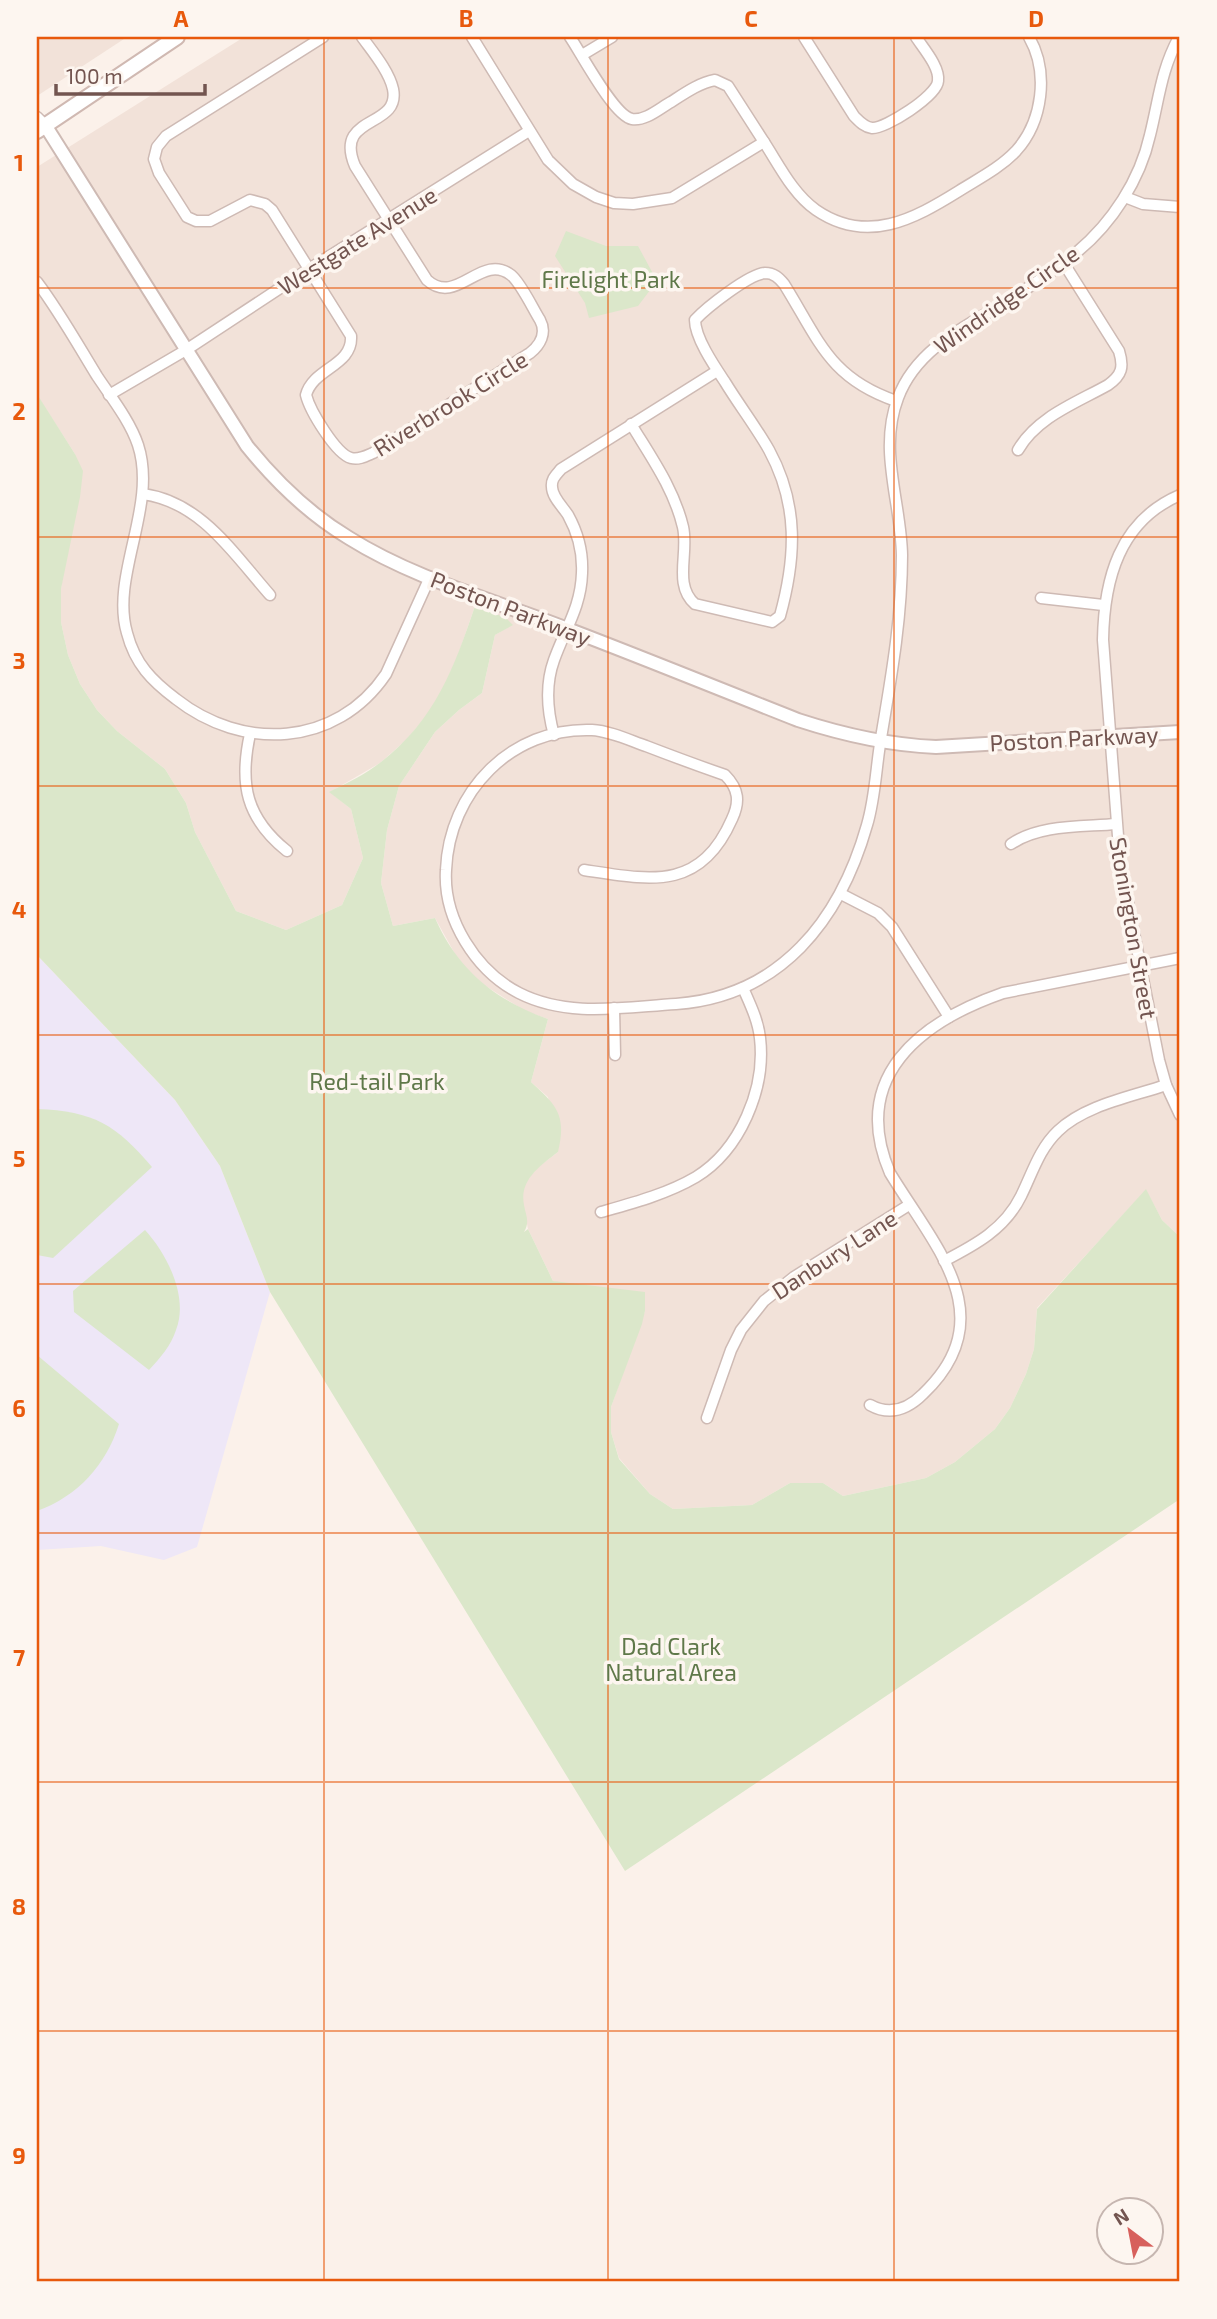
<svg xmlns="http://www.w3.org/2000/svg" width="1217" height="2319" viewBox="0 0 1217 2319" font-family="'Exo 2',sans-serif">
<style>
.residential{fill:#f2e2d9}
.education{fill:#eee7f7}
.green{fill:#dbe7ca}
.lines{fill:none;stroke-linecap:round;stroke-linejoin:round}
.minor-casing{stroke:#cebab4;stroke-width:13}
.tertiary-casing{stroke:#cebab4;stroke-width:16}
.secondary-casing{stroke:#d0b9b2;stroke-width:18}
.minor{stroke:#fff;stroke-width:10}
.tertiary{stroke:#fff;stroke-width:12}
.secondary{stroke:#fff;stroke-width:14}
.grid{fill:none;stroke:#e8590c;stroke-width:2;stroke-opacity:0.55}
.labels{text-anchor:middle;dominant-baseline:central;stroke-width:7;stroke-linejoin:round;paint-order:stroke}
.street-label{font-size:23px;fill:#735550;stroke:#fdf6f0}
.park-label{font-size:23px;fill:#5f7849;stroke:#fdf6f0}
.neatline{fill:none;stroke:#e8590c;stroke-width:2.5}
.grid-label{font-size:23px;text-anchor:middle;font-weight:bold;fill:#e8590c}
</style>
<rect width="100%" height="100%" fill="#fbf1ea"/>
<g class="residential">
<path d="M37,37h90l-90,59z"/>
<path d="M244,37h936v1200l-18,-17 -16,-30 -109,118 -3,41 -8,25 -16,34 -15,21 -40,33 -29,16 -83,18 -20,-13h-33l-38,22 -79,4 -23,-15 -31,-36 -8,-26v-25l34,-96 -92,-30 -25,-52 -5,-25 -1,-12 5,-12 11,-13 20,-15 -10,-55 -17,-15 17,-63 -23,-8 -41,-26 -24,-22 -25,-45 -42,8 -12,-43 6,-53 12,-44 36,-54 24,-22 23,-17 13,-58 17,-10 -37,-19 -17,49 -14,32 -18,30 -20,23 -26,23 -50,29 21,17 12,49 -21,47 -56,25 -50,-19 -41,-79 -9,-29 -21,-34 -48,-38 -20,-21 -17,-26 -12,-29 -7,-33v-33l14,-135 -38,-59v-228z"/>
</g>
<path class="education" d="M37,955l138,145 45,66 50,126 -73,255 -33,13 -63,-14 -64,4z"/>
<g class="green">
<path d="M566,231l40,15h32l19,35 -19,25 -49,12 -4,-15 -30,-47z"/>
<path d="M37,394l38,60 8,17 -3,26 -19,92v33l7,33 12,29 17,26 20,21 48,38 21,34 9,29 41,79 50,19 56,-25 21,-47 -12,-49 -22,-17c18,-9 37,-18 52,-30 54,-42 73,-94 94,-156l31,12 7,7 -18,10 -13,58 -23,17 -24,22 -36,54 -12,44 -6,53 12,43 42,-8c23,52 60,82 113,101l-17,63c25,23 36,32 27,70 -18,14 -39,28 -34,53 2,11 6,17 0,27l4,-3 25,52 92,11v19l-3,13 -31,83v25l8,27 31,35 23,15 79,-4 38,-22h33l20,13 83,-18 29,-16 40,-33 15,-21 16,-34 8,-25 3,-40 109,-120 16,31 18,17v262l-555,372 -355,-579 -50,-126 -45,-66 -138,-145z"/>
<path d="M37,1109c57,2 79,16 115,58l-99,91 -16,-3z"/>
<path d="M145,1230c22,24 44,67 31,100 -5,16 -16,28 -27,40l-75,-58 -1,-21z"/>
<path d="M37,1355l82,69c-13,41 -41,72 -82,87z"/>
</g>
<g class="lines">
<g class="minor-casing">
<g id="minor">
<path d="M323,37l-157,99 -9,11 -3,12 5,14 28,44 9,4h14l40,-21 15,4 7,6 79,126c2,30 -38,32 -45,59 4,16 30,59 45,63 8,2 15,-2 22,-5l157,-100c10,-8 17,-20 10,-33 -7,-11 -19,-37 -29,-45 -30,-23 -54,32 -84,5l-72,-114c-22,-52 46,-37 38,-77 -4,-18 -21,-38 -31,-52"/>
<path d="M472,37l76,123 25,24 23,13 18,6 19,1 39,-6 92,-56 -36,-56 -13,-6c-16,3 -30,13 -44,22 -11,6 -25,19 -39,17 -18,-3 -51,-66 -62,-82"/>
<path d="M804,37l50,79c5,5 10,11 18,12 13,1 65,-32 66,-47 2,-14 -15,-33 -22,-44"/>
<path d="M582,55l30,-18"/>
<path d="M37,117l8,8"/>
<path d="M764,142c15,23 29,52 52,68 51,35 98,9 143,-19 19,-12 41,-23 57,-40 27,-30 33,-79 13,-114"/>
<path d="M1125,197l18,7 37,3"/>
<path d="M37,282c22,29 41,63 60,94 14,21 33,45 41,69 20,61 -28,131 -11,188 8,31 25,48 49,66 66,52 160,49 210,-25l44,-97"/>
<path d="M109,395l77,-45 123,-81 220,-138"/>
<path d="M631,424c20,33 43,65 52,103 6,26 -10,58 12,77l77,18 8,-6c16,-58 19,-111 -11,-166 -13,-23 -30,-45 -44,-68 -10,-15 -30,-44 -30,-62 11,-12 54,-46 70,-47 9,0 14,5 19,11 35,56 45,94 112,117"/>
<path d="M1018,450c19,-33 58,-47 90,-65 14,-10 16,-18 11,-34l-56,-89"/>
<path d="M143,494c58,8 90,59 127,101"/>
<path d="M1180,495c-61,26 -76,85 -77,145l17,222 39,198 7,25 14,30"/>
<path d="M1041,598l62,7"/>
<path d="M250,734c-11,50 -4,84 37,117"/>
<path d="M554,735c-7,-25 -9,-50 0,-75 11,-31 27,-53 28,-87 1,-21 -4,-40 -14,-58 -5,-8 -16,-18 -16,-28 -1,-8 4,-12 9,-18l156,-98"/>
<path d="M1011,844c29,-20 71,-17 105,-20"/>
<path d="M584,870c66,10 116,22 148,-51 8,-17 7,-30 -7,-44 -26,-9 -53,-19 -79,-29 -17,-6 -36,-15 -54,-16 -81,-3 -143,62 -146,140 -3,49 30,101 73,123 49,25 105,14 157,11 105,-8 164,-84 191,-179 9,-30 9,-62 15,-93 10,-59 20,-117 20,-177 -1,-53 -24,-105 -4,-157 18,-49 68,-72 110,-97 23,-15 47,-31 69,-49 35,-29 63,-72 73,-117 9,-36 11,-65 29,-98"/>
<path d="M841,894l37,19 14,14 57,90"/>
<path d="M614,1008l1,47"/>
<path d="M601,1212c32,-9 66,-18 95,-35 44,-27 70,-88 64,-139 -2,-18 -10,-34 -17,-50"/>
<path d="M944,1261c31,-16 61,-32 77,-65 11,-22 18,-47 37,-65 27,-26 73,-34 108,-46"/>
<path d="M870,1405c20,11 38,4 53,-11 81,-77 12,-147 -33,-221 -41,-96 30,-151 113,-180l177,-35"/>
<path d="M707,1418l24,-68 10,-20 23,-29 30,-24 115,-72"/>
</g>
</g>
<g class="tertiary-casing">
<path id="tertiary" d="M45,125l202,321c29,36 62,68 102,92 67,42 148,63 221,92 76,29 152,60 228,90 46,15 90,25 138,27l244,-15"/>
</g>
<g class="secondary-casing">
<path id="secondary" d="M37,131l140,-94"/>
</g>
<use href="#minor" class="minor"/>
<use href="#tertiary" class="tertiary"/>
<use href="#secondary" class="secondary"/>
</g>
<path class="grid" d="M324,37v2245M608,37v2245M894,37v2245M37,288h1143M37,537h1143M37,786h1143M37,1035h1143M37,1284h1143M37,1533h1143M37,1782h1143M37,2031h1143"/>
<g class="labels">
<g class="street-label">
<text transform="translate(357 240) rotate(-32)">Westgate Avenue</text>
<text transform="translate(1006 299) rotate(-35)">Windridge Circle</text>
<text transform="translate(450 403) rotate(-32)">Riverbrook Circle</text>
<text transform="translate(511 608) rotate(21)">Poston Parkway</text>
<text transform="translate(1074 738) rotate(-3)">Poston Parkway</text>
<text transform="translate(1134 928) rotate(80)">Stonington Street</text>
<text transform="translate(834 1254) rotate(-33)">Danbury Lane</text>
</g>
<g class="park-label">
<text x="611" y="279">Firelight Park</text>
<text x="377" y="1081">Red-tail Park</text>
<text x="671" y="1646">Dad Clark<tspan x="671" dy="26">Natural Area</tspan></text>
</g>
</g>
<rect width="1217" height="2319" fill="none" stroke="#fdf6f0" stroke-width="77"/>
<g transform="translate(1130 2231) rotate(328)"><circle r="33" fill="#fdf6f0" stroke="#c6b6b0" stroke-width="2"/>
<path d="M0-5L12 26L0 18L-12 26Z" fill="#d7605c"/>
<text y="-10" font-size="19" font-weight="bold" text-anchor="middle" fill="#735550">N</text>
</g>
<path d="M56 84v10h149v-10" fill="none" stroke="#735550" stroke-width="3.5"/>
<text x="66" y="84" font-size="21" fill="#735550" stroke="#fdf6f0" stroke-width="5" paint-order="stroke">100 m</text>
<rect x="38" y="38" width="1140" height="2242" class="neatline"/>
<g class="grid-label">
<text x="181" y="27">A</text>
<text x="466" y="27">B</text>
<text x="751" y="27">C</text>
<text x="1036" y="27">D</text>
<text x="19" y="171">1</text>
<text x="19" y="420">2</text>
<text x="19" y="669">3</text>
<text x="19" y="918">4</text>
<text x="19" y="1167">5</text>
<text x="19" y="1417">6</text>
<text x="19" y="1666">7</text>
<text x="19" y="1915">8</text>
<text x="19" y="2164">9</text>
</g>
</svg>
